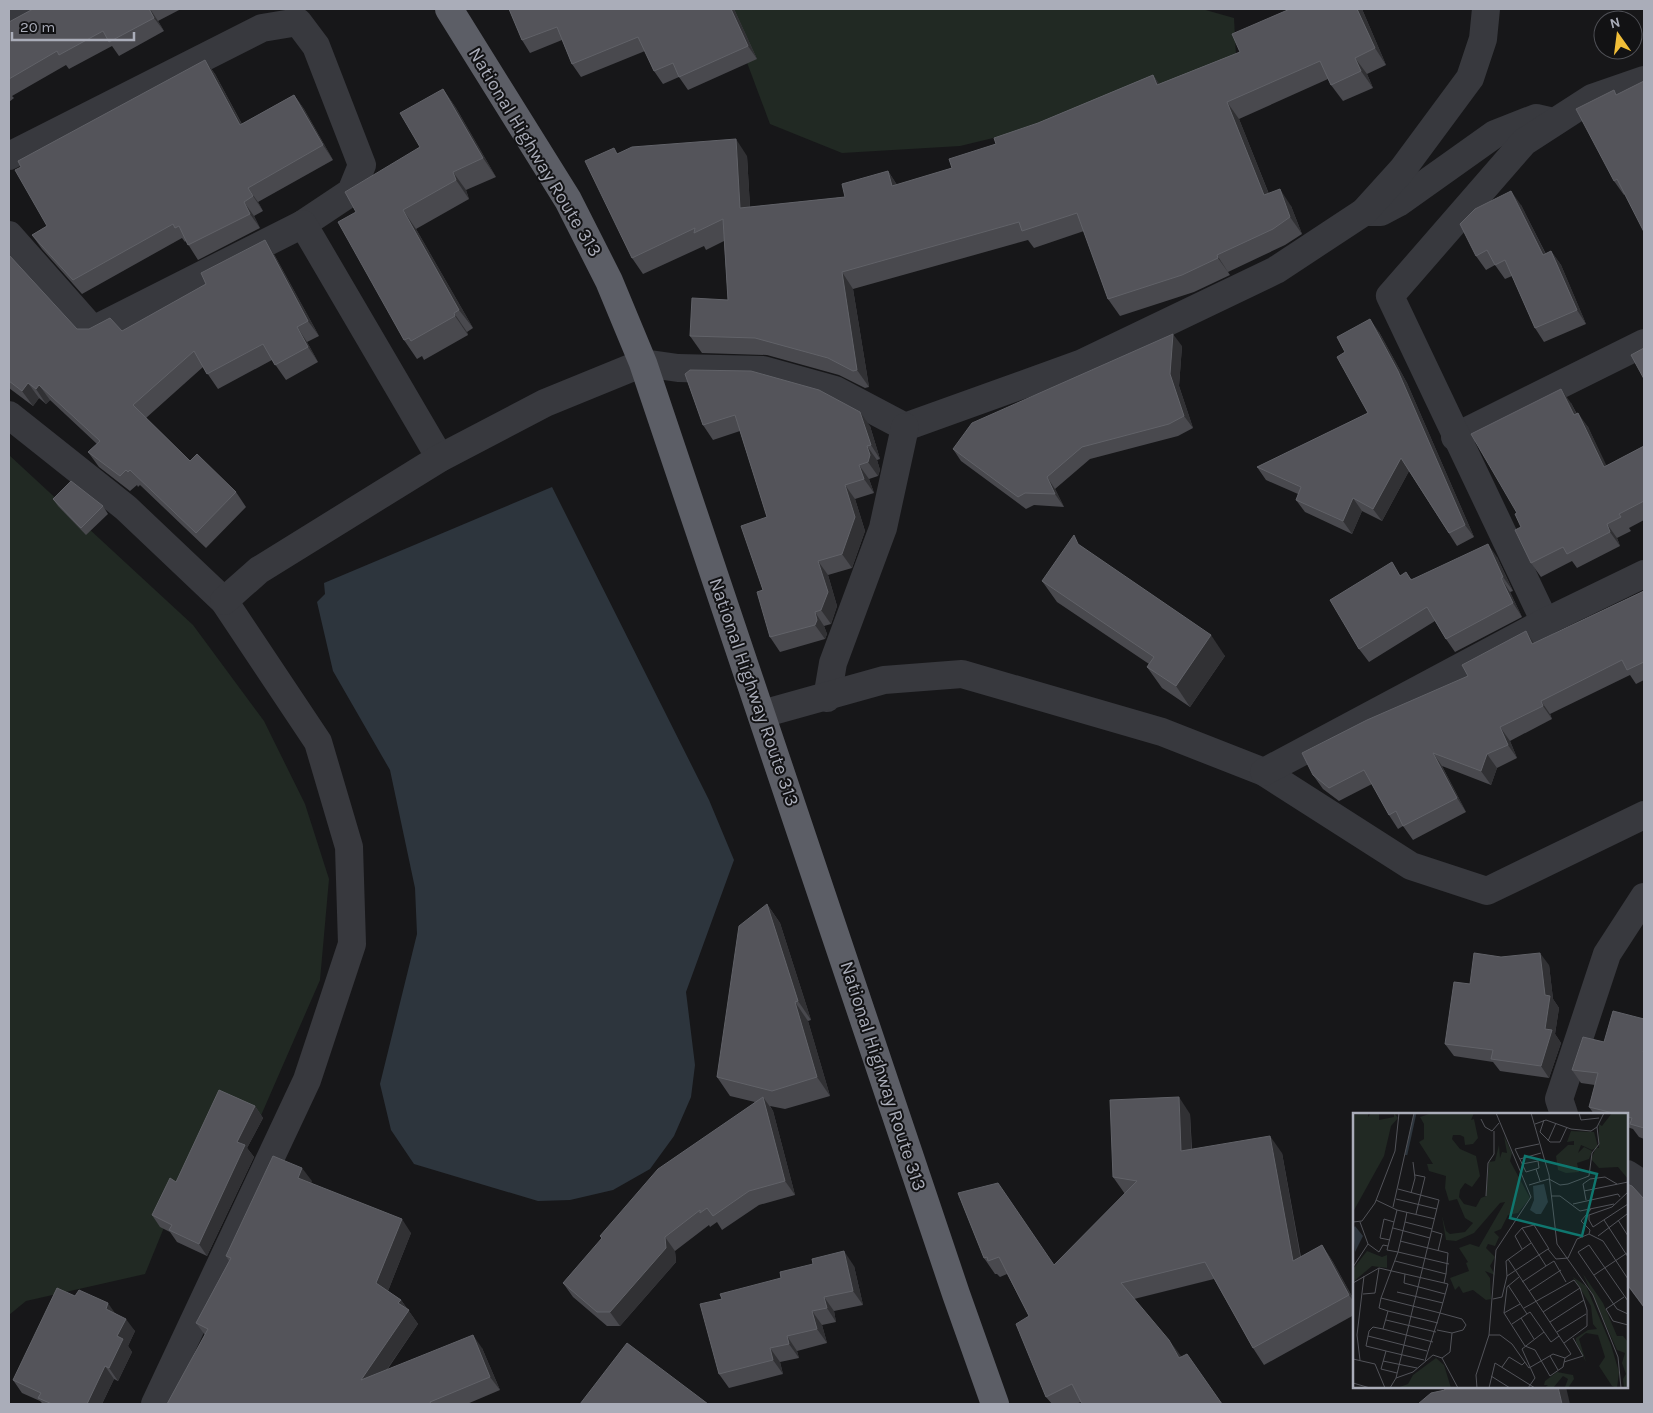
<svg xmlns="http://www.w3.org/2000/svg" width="1653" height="1413" viewBox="0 0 1653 1413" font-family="Karla,sans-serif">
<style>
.green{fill:#212923}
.water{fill:#2d353d}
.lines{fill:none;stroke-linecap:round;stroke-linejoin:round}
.minor{stroke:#38393e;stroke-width:28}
.trunk{stroke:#5c5e66;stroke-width:28}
.wall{fill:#49494e}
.shaded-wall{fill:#313134}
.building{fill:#54545a;stroke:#616268}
.labels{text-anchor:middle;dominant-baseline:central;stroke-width:4;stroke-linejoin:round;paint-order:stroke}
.street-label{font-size:19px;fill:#aaadb9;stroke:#121214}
.inset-river{fill:none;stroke:#2d353d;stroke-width:2.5}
.inset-road{fill:none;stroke:#525359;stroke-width:1}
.view{fill:#0f766e;fill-opacity:0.15;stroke:#0f766e;stroke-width:2.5}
.inset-edge{fill:none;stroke:#aaadb9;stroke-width:2.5}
</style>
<rect width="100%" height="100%" fill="#171719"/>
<g class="green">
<path d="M727,9h475l32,9 2,38 -173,65 -103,25 -118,7 -72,-29z"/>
<path d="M9,455l184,170 71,96 41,83 24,75 -9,101 -64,147 -49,-5 -62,152 -119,27 -17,14z"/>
</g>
<path class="water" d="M552,487l157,313 25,60 -48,132 9,73 -4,32 -17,39 -24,33 -37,21 -43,10 -32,1 -124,-37 -23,-34 -11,-46 37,-150 -2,-46 -25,-118 -57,-99 -16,-69 8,-8 -1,-11z"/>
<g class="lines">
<g class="minor">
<path d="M9,23l24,-14"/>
<path d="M9,156l253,-128 36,-6 18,24 46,119 -11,27 -48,32"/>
<path d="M1364,212h17l17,-9 97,-69 41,-16 13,3"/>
<path d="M9,235l84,95 210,-106 137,234"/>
<path d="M9,415l117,93 98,93 94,141 31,105 3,97 -45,136 -152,324"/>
<path d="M1455,437l189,-94"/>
<path d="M224,601l35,-31 181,-112 105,-55 98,-40 35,5 85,2 72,20 70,37 175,-63 196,-94 88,-58 38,-42 68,-92 13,-39 3,-30"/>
<path d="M1545,622l-155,-326 134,-154 68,-44 52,-18"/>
<path d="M827,698l6,-35 50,-135 22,-101"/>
<path d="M762,714l122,-34 78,-6 200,58 102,40 147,94 76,25 157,-76"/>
<path d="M1264,772l281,-150 99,-48"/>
<path d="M1564,1114l-5,-15 48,-145 37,-57"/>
<path d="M1627,1174l17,11"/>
</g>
<path class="trunk" d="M449,9l119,191 41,81 34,82 313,931 39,110"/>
</g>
<g class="wall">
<path d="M33,9h148l-23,12 6,10 -45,25 -7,-10 -43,23 -3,-4 -54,31 2,2 -5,4v-80z"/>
<path d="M509,9h225l23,50 -69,31 -9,-13 -16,7 -9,-13 -9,-20 -64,26 -9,-13 -10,-24 -32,13 -8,-13z"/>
<path d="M1290,9h72l24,56 -19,9 6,14 -30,13 -12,-16 -3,-6 -89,40 30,75 22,12 11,28 -17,11 -57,27 2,3 -36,17 -74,24 -12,-17 -24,-68 -50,17 -6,-8 -175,49 16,98 -4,1 -26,-13 -72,-20 -65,-2 -12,-17 38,-36 -4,-59 -18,9 -2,-4 -61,28 -11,-16 -14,-105 129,3 3,51 95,-10 43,-26 9,14 55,-17 86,-45 115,-48 6,9 81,-32z"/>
<path d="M205,60l10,14 27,50 52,-29 10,14 29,51 -75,42 5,9 -9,5 6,12 -62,32 -12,-19 -1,1 -3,-4 -100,56 -40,-45 -10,-14 15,-9z"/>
<path d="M443,89l13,19 40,69 -30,13 3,9 -53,30 57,99 -6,4 1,3 -44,25 -2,-4 -5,3 -13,-19 -48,-128 64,-65z"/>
<path d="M1617,95l8,99 -1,1 -10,-14z"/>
<path d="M1521,205l25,49 5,-3 10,14 25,59 -42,18 -9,-14 -23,-52 -7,3 -10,-14 -9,5 -10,-14z"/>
<path d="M265,240l10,16 44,80 -12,6 11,20 -32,18 -14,-20 -54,29 -15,-22 -57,51 44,43 46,31 10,15 -40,41 -66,-63 -2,2 -1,-2 -7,6 -31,-24 -11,-15 9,-8 -47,-44 -4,4 -7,-6 -6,8 -24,-18v-133l68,74 45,2 84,-47z"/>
<path d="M1379,332l28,51 67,154 -17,9 -48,-75 -27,50 -20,-10 -10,23 -47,-22 -9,-12 2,-6 -32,-14 -9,-13 111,-54 -23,-61z"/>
<path d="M1182,346l-3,40 14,42 -15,8 -88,23 -35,30 9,18 -30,-2 -8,4 -65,-48 -8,-12z"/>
<path d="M685,374l185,52 10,33 -3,1 3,10 -2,6 -9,3 5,14 -19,6 10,32 -13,37 -24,7 9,31 -6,18 -7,2 3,8 -2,5 -45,13 -10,-15 -7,-47 4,-73 -27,-86 -27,9 -10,-15z"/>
<path d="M1571,403l6,11 11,13 18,39 38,-20v74l-15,8 2,3 -14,7 3,8 -43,22 -5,-7 -31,16 -10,-14 -14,-50z"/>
<path d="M53,499l50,7 5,8 -22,21 -28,-29z"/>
<path d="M1081,546l144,110 -35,51 -28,-19 -15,-21 2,-3 -92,-62 -15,-21z"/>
<path d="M1497,557l16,34 -3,1 12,25 -67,35 -9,-13 -11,-18 -66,41 -10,-13 42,-74 11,4z"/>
<path d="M1644,591v89l-8,4 -6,-9 -80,39 2,5 -42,22 7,17 -20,10 -6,17 -49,-19 24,46 -53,28 -10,-14 -5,3 -9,-14 -17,-31 -33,17 -16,-12 -10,-14 155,-99 66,-33z"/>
<path d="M767,904l13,19 31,97 -3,1 22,75 -45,13 -15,-3 3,5 22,84 -36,10 -37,25 -5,-8 -7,5 -1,-2 -34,26 1,11 -56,64h-13l-34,-29 -10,-14 39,-44 -2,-3 155,-134 -25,-6 -13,-19z"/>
<path d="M1549,965l4,34 6,9 -4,26 6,9 -12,35 -49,-7 -7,-9 -39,-6 -9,-12 25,-60z"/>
<path d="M1644,1019v120l-5,-2 -6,-8 -6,-2v-13h-33l-5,-7 6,-22 -14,-2 -9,-13 32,-28z"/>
<path d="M255,1106l8,12 -16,30 7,9 -47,99 -30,-14 -7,-10 -10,-5 -8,-12 24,-33z"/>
<path d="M1190,1114l2,35 90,4 19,104 21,-12 11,17 21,38v15l-90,50 -11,-17 -39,-69 -80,20 -53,103 -5,2h-24l-6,-7 -17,-81 -22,-42 -7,3 -3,-3h-2l-11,-16 -26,-65 96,72 71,-71 -12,-17z"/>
<path d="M312,1181l-1,2 100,50 -23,58 13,9 17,24 -31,46 95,-22 18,42 -33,14h-300l38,-69 -9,-12 33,-62 -3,-5z"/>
<path d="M1627,1184l17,15v109l-17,-23z"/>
<path d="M854,1266l9,39 -29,6 2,11 -14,3 5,18 -30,8 2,7 -19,4 3,12 -54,14 -10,-14z"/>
<path d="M115,1313l20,18 -7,15 4,6 -14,29 -4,-2 -12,25h-59l-3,-3 -18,-8 -9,-13z"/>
</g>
<g class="shaded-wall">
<path d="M150,9l8,12 6,10 -10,-13z"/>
<path d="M731,9h3l23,50 -9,-13z"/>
<path d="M1357,9h5l24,56 -11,-17z"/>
<path d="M1355,58l12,16 6,14 -12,-17z"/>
<path d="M205,60l10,14 35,66 -10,-15z"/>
<path d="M1153,75l12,17 -8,-7z"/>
<path d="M443,89l13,19 40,69 -13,-19z"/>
<path d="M294,95l10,14 29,51 -10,-15z"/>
<path d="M1227,102l12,17 37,93 -12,-17z"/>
<path d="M736,139l11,17 4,69 -11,-17z"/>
<path d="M888,171l11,17 -7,-2z"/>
<path d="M453,172l13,18 3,9 -13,-19z"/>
<path d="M248,188l10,14 5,9 -10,-15z"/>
<path d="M1280,189l11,17 11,28 -12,-17z"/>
<path d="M1511,191l10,14 32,64 -10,-14z"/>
<path d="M244,202l10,14 6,12 -10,-14z"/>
<path d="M403,210l13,19 57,99 -14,-18z"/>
<path d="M265,240l10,16 44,80 -11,-15z"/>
<path d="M1551,251l10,14 25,59 -9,-14z"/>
<path d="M1217,255l11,17 2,3 -12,-17z"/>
<path d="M842,272l11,17 16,98 -12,-17z"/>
<path d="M454,313l13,19 1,3 -13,-19z"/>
<path d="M1370,319l9,13 28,51 67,154 -9,-12z"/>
<path d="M297,327l10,15 11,20 -10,-15z"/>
<path d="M1173,334l9,12 -3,40 14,42 -9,-12 -14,-42z"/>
<path d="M28,383l11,15 -6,8 -11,-15z"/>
<path d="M39,385l11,15 -4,4 -10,-15z"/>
<path d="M1561,389l10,14 13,26 -10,-14z"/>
<path d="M860,412l10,14 10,33 -9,-14z"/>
<path d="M1578,413l10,14 26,54 -10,-14z"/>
<path d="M867,446l10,14 3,10 -2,6 -10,-14z"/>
<path d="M1401,458l8,13 -27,50 -9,-12z"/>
<path d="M859,465l10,14 5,14 -10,-14z"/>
<path d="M1047,477l8,12 9,18 -9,-13z"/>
<path d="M845,485l10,14 10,32 -13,37 -10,-14z"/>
<path d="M1353,498l9,13 -10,23 -9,-13z"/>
<path d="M1607,524l10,14 3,8 -10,-14z"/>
<path d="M1488,544l9,13 16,34 -10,-14z"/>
<path d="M818,561l10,14 9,31 -6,18 -10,-14z"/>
<path d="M1501,578l9,14 12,25 -9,-14z"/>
<path d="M815,612l9,14 3,8 -2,5 -10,-14z"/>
<path d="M1526,631l9,14 -3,-1z"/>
<path d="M1211,635l14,21 -35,51 -14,-21z"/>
<path d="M1541,701l9,13 2,5 -9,-13z"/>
<path d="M1500,727l10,14 7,17 -9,-13z"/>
<path d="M1433,753l9,13 24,46 -9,-14z"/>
<path d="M1487,754l10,14 -6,17 -10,-14z"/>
<path d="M767,904l13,19 31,97 -13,-19z"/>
<path d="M1540,953l9,12 4,34 6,9 -4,26 6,9 -12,35 -8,-12 4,-37v-34z"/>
<path d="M795,1002l13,19 22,75 -13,-19z"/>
<path d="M763,1097l10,14 22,84 -10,-14z"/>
<path d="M1179,1097l11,17 2,53 -11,-16z"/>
<path d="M255,1106l8,12 -16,30 7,9 -47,99 -8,-12 38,-102z"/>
<path d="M1270,1136l12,17 22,125 -11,-17z"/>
<path d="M302,1168l10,13 -4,10 -10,-13z"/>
<path d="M402,1219l9,14 -25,63 -10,-13z"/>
<path d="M665,1237l10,14 1,11 -56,64 -10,-14z"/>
<path d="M1322,1245l11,17 21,38v2l-5,-7z"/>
<path d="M844,1251l10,15 9,39 -10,-14z"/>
<path d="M824,1297l10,14 2,11 -9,-14z"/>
<path d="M401,1300l17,24 -48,70 -9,-14 37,-77z"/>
<path d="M108,1303l9,13 -11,-7z"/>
<path d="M812,1311l10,14 5,18 -10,-14z"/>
<path d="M126,1319l9,12 -7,15 4,6 -14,29 -9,-13 8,-32z"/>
<path d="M473,1335l9,13 18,42 -10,-13z"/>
<path d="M787,1336l10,15 2,7 -10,-14z"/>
<path d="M1169,1340l12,16 9,18 -11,-16z"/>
<path d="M770,1348l10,14 3,12 -10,-14z"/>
<path d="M105,1366l9,13 -12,25h-15z"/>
<path d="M1558,1387h8l4,17h-8z"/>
</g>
<g class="building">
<path d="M33,9h116l5,9 -45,24 -6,-11 -44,24 -2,-4 -48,28v-57z"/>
<path d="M509,9h222l17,37 -69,31 -6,-14 -19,8 -16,-34 -66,27 -15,-37 -35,13z"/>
<path d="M1290,9h67l18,39 -20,10 6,13 -30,14 -11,-24 -93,41 37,93 16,-6 10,28 -17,12 -56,26 1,3 -36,17 -74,24 -31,-86 -55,18 -3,-9 -177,50 15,98 -4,1 -25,-13 -73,-20 -65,-2 2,-38 36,2 -5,-81 -29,14 1,-5 -63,30 -47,-97 29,-13 3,6 15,-7 104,-8 4,69 105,-11 -3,-13 46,-13 4,15 60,-18 -3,-9 47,-15 -2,-6 44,-15 115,-48 4,10 83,-33 -8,-18z"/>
<path d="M205,60l35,65 54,-30 29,50 -75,43 5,8 -9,6 6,12 -62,31 -9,-19 -4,2 -2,-4 -100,56 -41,-45 15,-9 -32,-56 6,-3 -3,-6z"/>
<path d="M1644,81v151l-27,-53 -3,2 -38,-72 38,-19 2,5z"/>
<path d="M443,89l40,69 -30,14 3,8 -53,30 56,100 -5,3 1,3 -44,25 -2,-3 -5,2 -66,-118 18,-10 -11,-20 75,-45 -20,-34z"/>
<path d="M1511,191l32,64 8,-4 26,59 -42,18 -30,-68 -10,5 -8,-15 -11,6 -16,-32 15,-15z"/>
<path d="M265,240l43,81 -11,6 11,20 -33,18 -12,-21 -56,30 -13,-23 -61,54 57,56 7,-7 39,38 -40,41 -66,-63 -2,2 -2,-2 -6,6 -32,-24 12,-11 -61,-56 -3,4 -8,-6 -6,8 -13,-10v-126l68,74h12l21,-11 12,13 84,-47 -5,-11z"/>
<path d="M1370,319l28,52 67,154 -16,8 -48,-75 -28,51 -20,-11 -10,23 -47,-21 5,-13 -44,-20 111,-54 -31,-56 8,-5 -8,-15z"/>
<path d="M1173,334l-3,40 14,42 -15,8 -87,23 -35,30 8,17 -30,-1 -7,4 -65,-48 19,-26z"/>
<path d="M1644,348v31l-13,-24z"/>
<path d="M690,370l61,1 68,19 41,22 11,33 -4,1 3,9 -2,7 -9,3 5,14 -19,6 10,32 -13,37 -24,7 10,31 -7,18 -6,2 2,8 -2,5 -45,12 -13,-45 6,-2 -22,-64 26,-9 -32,-102 -32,10 -18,-51z"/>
<path d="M1561,389l13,26 4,-2 26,54 40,-21v55l-25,13 2,3 -14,7 3,8 -43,22 -4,-7 -32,16 -16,-33 6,-3 -6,-13 2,-1 -46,-79z"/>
<path d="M71,481l32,25 -22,22 -28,-29z"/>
<path d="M1074,535l4,9 133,91 -35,51 -29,-19 7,-10 -112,-76z"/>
<path d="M1488,544l15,33 -2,1 12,25 -67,36 -19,-32 -68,42 -29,-49 62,-38 8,14 6,-4 5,8z"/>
<path d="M1644,591v71l-17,8 -5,-10 -81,41 2,5 -43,21 8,18 -21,9 -6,17 -48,-18 24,45 -54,28 -7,-15 -7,4 -25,-45 -35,18 -16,-13 -11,-22 65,-33 101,-44 -6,-11 64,-34 6,13z"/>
<path d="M767,904l31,97 -3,1 22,75 -45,14 -55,-14 22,-151z"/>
<path d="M1474,953l27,4 39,-4 5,42 5,1 -5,33 7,1 -11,36 -50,-7 2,-9 -48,-6 9,-62 16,2z"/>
<path d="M1613,1011l31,8v30l-1,3h1v76l-14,-4 2,-6 -5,-1v-3h-10l-28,-7 9,-34 -26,-3 11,-33 21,5z"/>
<path d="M219,1090l36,16 -18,36 8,3 -46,99 -30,-14 3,-5 -20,-10 18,-37 6,4z"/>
<path d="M763,1097l22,84 -36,10 -36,25 -6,-8 -7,5v-3l-35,27 1,11 -56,64h-13l-34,-29 39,-45 -2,-2 58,-67z"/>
<path d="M1179,1097l2,54 89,-15 23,125 29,-16 27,50 -96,53 -48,-86 -84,21 48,57 10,18 8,-4 35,50h-140l-10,-20 -26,13 -30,-73 13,-8 -30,-59 -11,4 -1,-4 -3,1 -26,-65 40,-10 56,82 83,-84 -24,-4 -3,-77z"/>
<path d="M273,1156l29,12 -4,10 104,41 -26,64 25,17 -3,3 11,7 -48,70 112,-45 17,42 -60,25 1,2h-264l41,-75 -12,-6 35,-65 -5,-2z"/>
<path d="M1627,1184l5,2 12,13v108l-17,-23z"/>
<path d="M844,1251l9,40 -29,6 3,11 -15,3 5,18 -30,7 2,8 -19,4 3,12 -54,14 -19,-70 22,-5 -2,-5 61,-16 -1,-6 33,-8 -1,-5z"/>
<path d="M57,1288l18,8 4,-6 29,13 -2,6 20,10 -9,17 6,3 -14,29 -4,-2 -18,38h-35l-14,-6 3,-5 -28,-13z"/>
<path d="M627,1343l81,61h-128z"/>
<path d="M1444,1387h114l4,17h-144l13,-11 14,-3z"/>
</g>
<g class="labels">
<g class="street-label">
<text transform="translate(535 152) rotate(59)">National Highway Route 313</text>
<text transform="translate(754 692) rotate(71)">National Highway Route 313</text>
<text transform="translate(883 1076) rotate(72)">National Highway Route 313</text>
</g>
</g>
<g transform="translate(1353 1113)">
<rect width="275" height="275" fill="#171719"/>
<path d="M15,0v4l3,-4h8v7l15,-3v-4l4,5 -7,8 -7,30 -31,56v-97zM79,0h42l-3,7 3,-1 4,19 -5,6 -8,1 -1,-8 -4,-2h-7l-1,4 8,10 16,7 4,20 -8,11 -7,-4 -5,7 -1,7 5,7 12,3 5,-9 5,-2 3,-34 6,-1 4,-16 1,13 2,-6 5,1 -3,-17 8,17 -2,8 20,37 -12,15 -10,2 -7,14 -7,3 5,5 -4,9 -7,-2 -2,4 9,9 -5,9 5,9 -10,-4 5,7 1,21 -5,1 -13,-10 -10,3 -4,-7 -4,4 -5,-12 19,-7 -3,-8 2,-1 -9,-14 11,-4 9,3 26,-45 -5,1 -26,30 -18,8 -10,-1 -4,-24 4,15 4,3 15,-2 8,-9 -8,-5 -8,-19 -8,2 -4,-13 1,-12 -17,-5 -2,-7h6l-14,-22 5,-3v-15l-4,-7zM259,0h16v66l-10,-12 -19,1 -8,-9 5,-11h3v-24l3,2zM218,18l23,1 4,15 -6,3 -11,-5 -3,8 6,-6 8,4 -3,8 -12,4 2,9 -13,1 -8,-3 -2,-14 12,-11h6v-4l-7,1zM14,138l15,6 5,-2v13l-15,-2 -19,16v-13zM230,161l20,29 14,33h6l5,6v46h-4l-1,-9 3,-5 -4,-11 3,-10 -8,-3zM220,164l13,9 25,59 8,27 -2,16 -5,-2 -13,-20 6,-9 -7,-22 -12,-2 -7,6 7,23 -10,-20v-4l12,-8 9,-1 -4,-5 -2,-18zM83,245l8,7 7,23h-54l11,-4 5,-9zM204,259l16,3 1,4 -6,9 -3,-1 3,-8 -5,-3 -10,12h-9l4,-3h-4l1,-4z" fill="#212923"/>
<path d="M191,71l4,18 -7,12h-5l-6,-4 4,-10 -1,-14zM2,113l8,10 -8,16 -2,-23z" fill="#2d353d"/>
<path class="inset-river" d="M53,42l9,-41"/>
<path class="inset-road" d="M178,0l18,62 8,69 36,51 25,62 3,31M226,0l2,7 18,-2M128,6l4,8 7,4 7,-8M191,7l-4,12 10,10h10l7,-15M182,11l11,-4 25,9 20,2 6,-4 7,-14M195,28l8,-18M162,36l11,23 10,-3 4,12M162,36l24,-5M167,46l21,-6M169,51l16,-3 1,7 -3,1M62,62l10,2 -9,37M176,72l20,-6 11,6 8,-1 21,-8 3,-23 7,-9 -2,-17M231,78l44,-9M275,79l-16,15 -23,8v5l4,7 35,-23M58,80l4,-15 -2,-16M133,83l2,-33 6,-9v-23M198,83h9l20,15 34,-7M43,86l41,10M23,87l21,10 38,9M233,87l-3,-16 7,-5 15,-2 12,7M220,91l45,-10 2,3M40,94l21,-94M44,97l-10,40 11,2 7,-30M54,99l-2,10 27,7M251,107l24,37M265,107l10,16M0,109l9,-1 13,-18 20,-52 4,-38M7,109l8,22 11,8 4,-7 5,1M40,115l37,10M79,118l10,3 -4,17M236,121l1,-4 -9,-9 10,-12M245,123l29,-22M37,127l-10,-2 4,-19 10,3M47,128l48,12 -2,21M169,136l-7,-13 7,-8 12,-3 15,24M155,146l63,95 -6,4 -2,9 -13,9 -15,-26 -10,-4 -21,-33 3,-26 12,-10M42,148l51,13 -2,9 4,1 -8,29 22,6 4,6 -3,5 -11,3M193,153l8,-5 12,21M0,154l15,-23M52,161l-1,9 41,11M241,162l33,-22M154,163l-1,-15 25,-18M169,169l24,-16 -24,-38M0,170l26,-15 65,15M155,172l19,29M176,178l32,-21M44,179l46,11M10,181l12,-1 4,-25M271,184l-18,12 7,12 15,4M28,185l59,15 -15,48M140,186l9,-2 5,-21 41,-27 8,10 12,-1 9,-19 12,-5 14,7 25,38M275,188l-39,-56 -11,7 39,57 11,5M171,195l50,-28 6,8 7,22v16l-23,17M35,198l50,12M190,199l37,-24M151,200l16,-9M168,205l13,21M33,207l50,12M197,209l34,-22M159,211l18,-12 14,20M30,216l50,13M204,219l29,-18M136,222h11l12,9 17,24 24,-14 12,4M15,223l59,15M33,238l38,9M197,243l8,14M89,245l16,30M0,246l22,5 10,24M7,247l-3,-25 7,-59M30,248l34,7M211,249l19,-6 -10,-18M149,254l7,-10 13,8 3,-3M44,260l-16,-4 5,-18 -20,-5 3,-15 4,-4 10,2 5,-18 -9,-3 2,-10 17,-46 51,12M138,263l19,12M43,265l17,-6 20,-17 9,3 8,-6 2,-19 -15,-3M0,270l17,5M37,275l6,-10 43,-178 -41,-11M124,275l-1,-13 13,-40 7,-85 35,-53 -35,-84M136,275l6,-25 40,25M175,275l7,-10 -13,-29 22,-17 7,10 8,-6"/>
<path class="view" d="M172,43l72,18 -15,62 -72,-18z"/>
<rect width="275" height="275" class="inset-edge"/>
</g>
<rect width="1653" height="1413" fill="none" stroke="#aaadb9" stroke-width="20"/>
<g transform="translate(1618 35) rotate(346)"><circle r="24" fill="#121214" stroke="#4f5056"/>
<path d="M0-4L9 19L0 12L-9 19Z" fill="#f1be38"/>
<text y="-8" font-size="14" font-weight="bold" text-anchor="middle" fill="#aaadb9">N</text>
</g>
<path d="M12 32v8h122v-8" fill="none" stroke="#aaadb9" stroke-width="2.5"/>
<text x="20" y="32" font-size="15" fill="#aaadb9" stroke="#121214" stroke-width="4" paint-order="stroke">20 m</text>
</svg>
